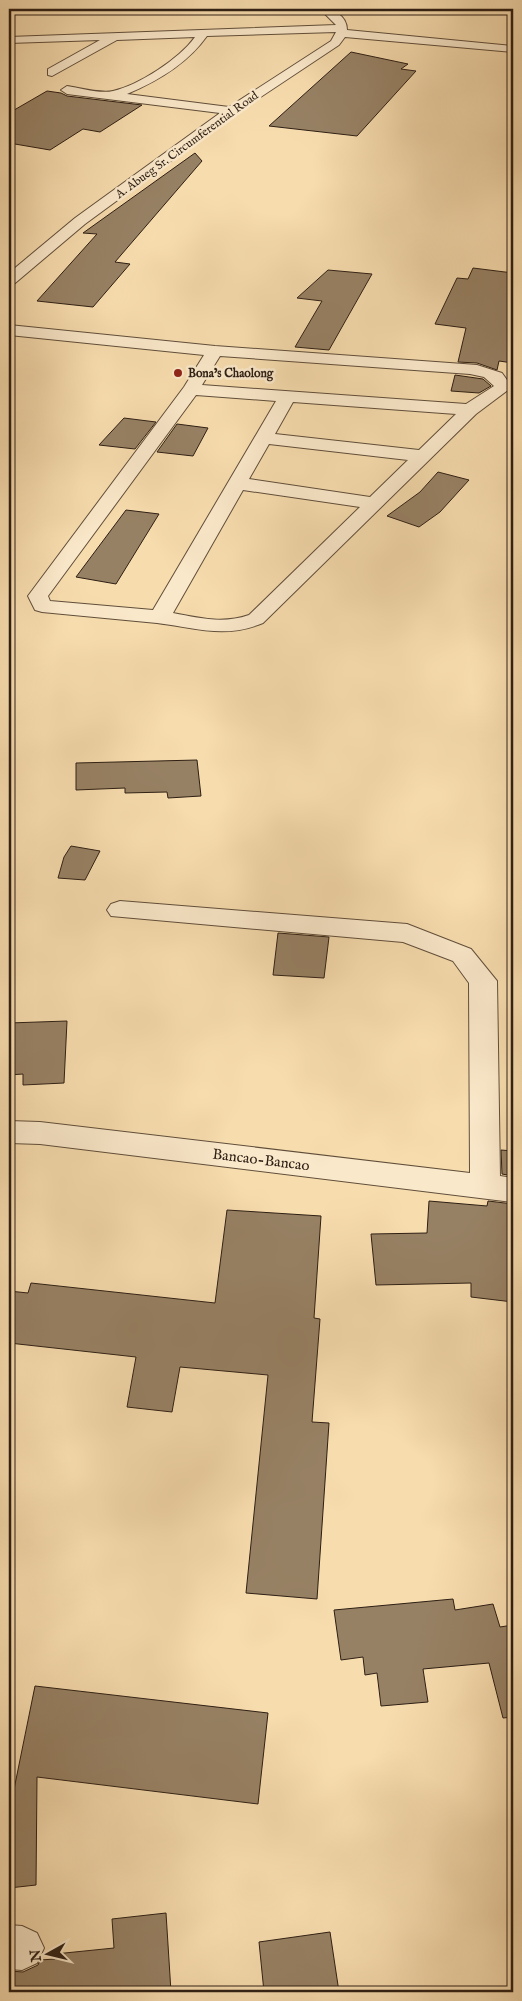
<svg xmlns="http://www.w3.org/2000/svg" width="522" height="2001" viewBox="0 0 522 2001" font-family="'IM FELL English',serif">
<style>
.building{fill:#978164;stroke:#2e1f14}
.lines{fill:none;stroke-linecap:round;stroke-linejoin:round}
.minor-casing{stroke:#604e3a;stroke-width:2}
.minor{fill:#fae8ca;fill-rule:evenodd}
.poi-dot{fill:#8f2418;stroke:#fae8ca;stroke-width:2}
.labels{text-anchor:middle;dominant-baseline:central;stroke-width:5;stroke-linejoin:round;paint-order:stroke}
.far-street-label{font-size:12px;fill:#2e1f14;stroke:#fae8ca}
.far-poi-label{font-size:12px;font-weight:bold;fill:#2e1f14;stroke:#fae8ca;text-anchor:start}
.street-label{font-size:15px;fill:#2e1f14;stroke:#fae8ca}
</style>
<rect width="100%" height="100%" fill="#f7dcae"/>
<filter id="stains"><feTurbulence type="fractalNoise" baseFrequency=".004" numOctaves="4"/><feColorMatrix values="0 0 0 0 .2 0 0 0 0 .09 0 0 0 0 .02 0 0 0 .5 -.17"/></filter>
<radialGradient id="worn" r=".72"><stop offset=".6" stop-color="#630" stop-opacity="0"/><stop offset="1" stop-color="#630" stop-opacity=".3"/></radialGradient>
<g class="building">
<path d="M351,52l57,12 -7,5 15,2 -59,65 -88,-10z"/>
<path d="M47,91l14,2 6,3 75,9 -42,27 -17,-3 -33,21 -41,-7v-30z"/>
<path d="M195,153l7,8 -87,101 15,2 -37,43 -56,-6 60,-67 -14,-1z"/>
<path d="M473,268l40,5v90l-14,-2 -2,9 -20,-7 -19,-1 8,-34 -31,-4 22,-46 11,1z"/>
<path d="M328,270l44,4 -43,76 -34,-3 27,-46 -25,-3z"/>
<path d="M455,375l28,4 8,7 -12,7 -28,-2z"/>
<path d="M124,418l32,4 -21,27 -36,-4z"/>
<path d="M177,424l31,4 -15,28 -36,-4z"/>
<path d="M438,472l31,8 -29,32 -21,15 -32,-11 33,-24z"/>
<path d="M126,510l33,4 -43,70 -40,-7z"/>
<path d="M197,760l4,36 -33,2 -1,-6 -42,1v-5l-49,2v-27z"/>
<path d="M71,846l29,5 -15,29 -27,-2 6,-21z"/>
<path d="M278,933l51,4 -5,41 -51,-3z"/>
<path d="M67,1021l-3,62 -41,2v-11l-14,1v-52z"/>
<path d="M501,1150l12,1v25l-11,-2z"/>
<path d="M429,1201l58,5 1,-5 25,3v98l-42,-5v-14l-95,2 -5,-51 56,-1z"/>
<path d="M227,1210l94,6 -7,102 6,1 -8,103 17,1 -12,176 -71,-6 22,-218 -88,-8 -8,45 -45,-5 9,-50 -127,-14v-52l19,2 3,-10 184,20z"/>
<path d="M453,1599l2,11 38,-6 7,23 13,-2v92l-10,1 -14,-55 -66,6 5,33 -47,4 -4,-33 -12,2 -2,-18 -22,3 -7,-50z"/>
<path d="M35,1686l233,27 -10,91 -221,-27 -1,108 -27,3v-74z"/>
<path d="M166,1913l5,79h-162v-21l14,1 15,-7 2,-5 15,-1v-5l59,-6 -2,-29z"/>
<path d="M330,1932l9,60h-75l-5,-50z"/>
</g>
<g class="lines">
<g class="minor-casing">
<g id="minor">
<path d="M320,9c13,0 27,6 27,21l166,16v6l-168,-15 -6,8 -104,69 -150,110 -71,60 -5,2v-13l66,-55 145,-105 -153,-19 -6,-4 6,-4c13,2 33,8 46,5 26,-6 66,-32 82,-54l-78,3 -65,36 -4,-1v-6l52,-29 -91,3v-6l327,-12zM336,32l-5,9 -102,66 -102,-13c31,-13 60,-30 80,-58z"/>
<path d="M9,325l206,21 262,19 25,8 10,14 -36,27 -213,209c-39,16 -66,5 -106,0 -38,-4 -77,-7 -115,-11l-7,-2 -7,-14 156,-209 20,-32 -195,-20zM220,356l250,18 14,3 10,9 -28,18 -264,-19zM196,395l80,6 -123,209 -103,-9 -2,-5zM293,402l163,12 -37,36 -144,-16zM269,444l139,16 -38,37 -121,-18zM243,490l117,17 -111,108c-26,9 -50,3 -76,-2z"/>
<path d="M120,901l287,23 64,25 26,32 3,195 13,2v24l-473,-58 -31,-1v-22l31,1 430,51 -1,-190 -16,-22 -50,-19 -292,-26 -4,-6 4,-6z"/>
<path d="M9,1925l13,1 15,7 7,15 -7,15 -15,7 -13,-1z"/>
</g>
</g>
<use href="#minor" class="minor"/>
</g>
<circle class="poi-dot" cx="178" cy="373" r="5"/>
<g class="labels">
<g class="far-street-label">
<text transform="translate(187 145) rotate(-36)">A. Abueg Sr. Circumferential Road</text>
</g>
<g class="far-poi-label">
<text x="188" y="373">Bona’s Chaolong</text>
</g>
<g class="street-label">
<text transform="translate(261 1160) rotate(7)">Bancao-Bancao</text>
</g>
</g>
<rect width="522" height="2001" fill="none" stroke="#f7dcae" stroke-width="30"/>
<rect x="10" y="10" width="502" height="1981" fill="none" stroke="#2e1f14" stroke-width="2.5"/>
<rect x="15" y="15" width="492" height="1971" fill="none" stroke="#2e1f14"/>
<g transform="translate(48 1954) rotate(262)" stroke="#fae8ca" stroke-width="4" paint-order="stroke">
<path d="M0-4L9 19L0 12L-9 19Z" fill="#2e1f14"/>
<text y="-8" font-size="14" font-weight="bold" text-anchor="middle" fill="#2e1f14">N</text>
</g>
<rect width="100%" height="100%" filter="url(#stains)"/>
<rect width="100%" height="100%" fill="url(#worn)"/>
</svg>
